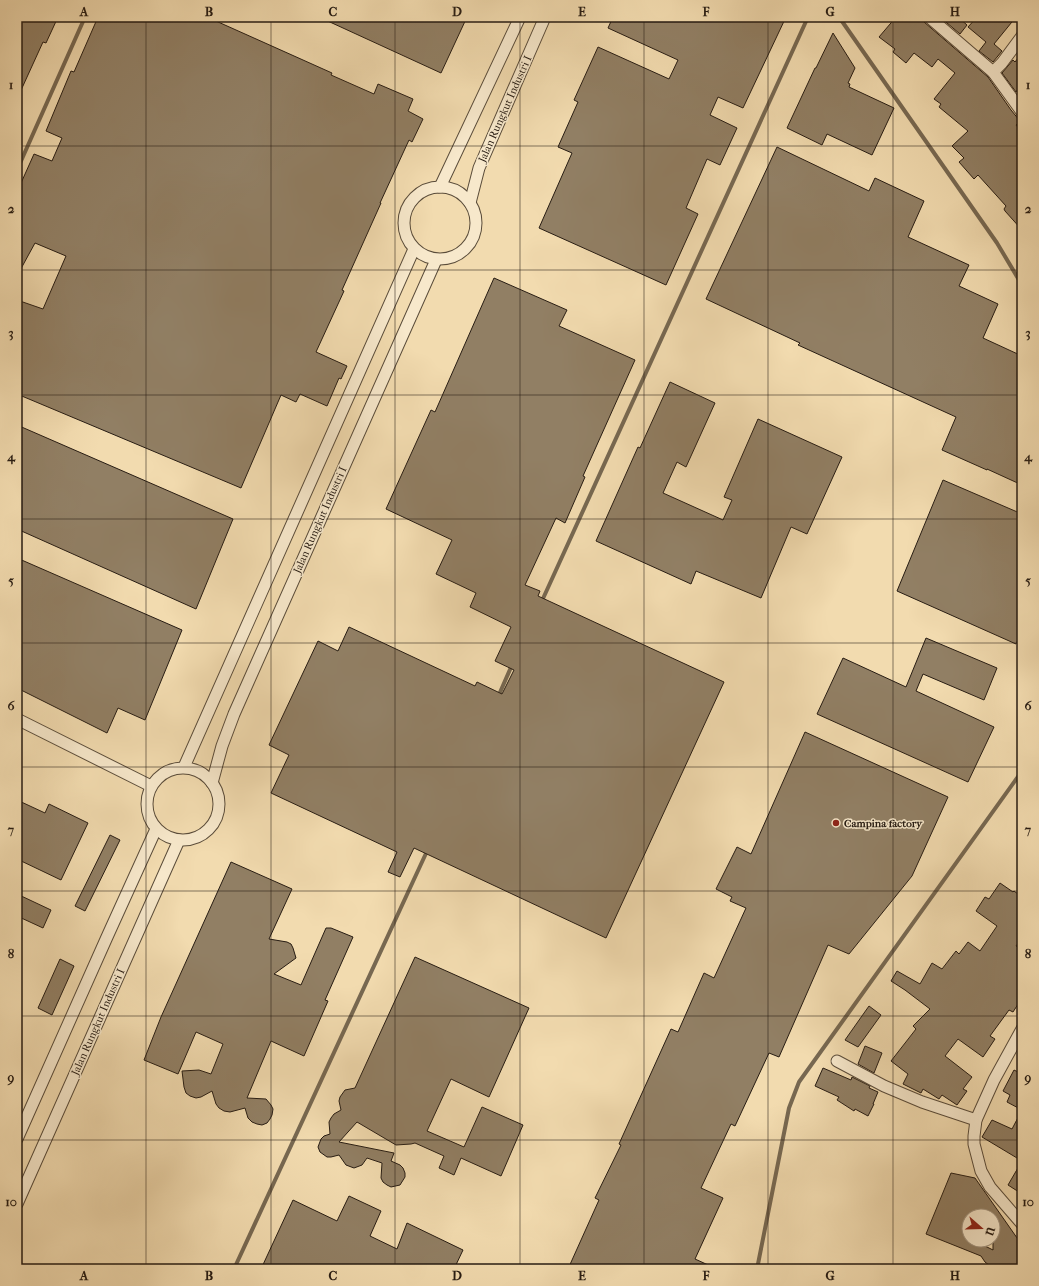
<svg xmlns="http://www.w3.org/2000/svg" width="1039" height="1286" viewBox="0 0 1039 1286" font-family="'IM FELL French Canon',serif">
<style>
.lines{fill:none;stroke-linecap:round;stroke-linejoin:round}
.stream{stroke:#776851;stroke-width:4}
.building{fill:#917f64;stroke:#271c13;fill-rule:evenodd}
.minor-casing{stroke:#5a4c3a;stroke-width:13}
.minor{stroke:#f7e8cb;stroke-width:11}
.grid{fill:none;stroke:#271c13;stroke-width:1;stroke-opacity:0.55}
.poi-dot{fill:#8f2418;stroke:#f7e8cb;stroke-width:1.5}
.labels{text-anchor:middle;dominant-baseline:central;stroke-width:3;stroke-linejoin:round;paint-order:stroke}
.street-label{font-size:11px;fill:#271c13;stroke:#f7e8cb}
.poi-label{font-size:11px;font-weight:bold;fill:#271c13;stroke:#f7e8cb;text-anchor:start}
.neatline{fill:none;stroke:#271c13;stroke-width:1.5}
.grid-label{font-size:13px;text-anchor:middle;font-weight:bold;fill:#271c13}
</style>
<rect width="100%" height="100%" fill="#f2dbaf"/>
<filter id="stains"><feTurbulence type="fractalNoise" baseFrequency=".005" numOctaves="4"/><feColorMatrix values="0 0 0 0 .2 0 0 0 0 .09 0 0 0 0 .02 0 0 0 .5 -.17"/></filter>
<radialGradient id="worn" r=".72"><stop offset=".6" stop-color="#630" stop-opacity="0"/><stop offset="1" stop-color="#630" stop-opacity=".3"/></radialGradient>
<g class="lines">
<g class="stream">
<path d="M839,17l158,226 25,42"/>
<path d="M17,170l68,-153"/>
<path d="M541,603l267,-586"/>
<path d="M498,697l14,-32"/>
<path d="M234,1269l194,-420"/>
<path d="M757,1269l32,-161 10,-26 223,-311"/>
</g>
</g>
<g class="building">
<path d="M17,17h41l-12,26 -3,-1 -26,57z"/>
<path d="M98,17h109l125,56 -1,2 43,19 4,-10 35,15 -5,12 15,8 -11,23 -3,-2 -29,63h1l-39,87 2,1 -28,61 31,14 -6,13 -2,-1 -12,28 -27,-12 -4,8 -15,-7 -40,93 -224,-94v-94l26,9 23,-53 -31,-13 -18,33v-84l17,-38 18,7 10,-23 -16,-7 25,-60 3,1z"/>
<path d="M319,17h148l-26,56z"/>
<path d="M613,17h173l-43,91 -25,-11 -8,18 27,13 -17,37 -13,-6 -21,49 12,6 -32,71 -127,-57 33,-75 -14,-6 20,-45 -4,-2 24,-53 71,32 9,-19 -70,-32z"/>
<path d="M896,17h26l2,5 64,55 23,33 9,11 -4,4 6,7v98l-17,-19 -1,-2 2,-3 -28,-31 -4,4 -15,-17 5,-4 -12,-12 16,-15 -29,-24 2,-3 -7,-5 21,-26 -17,-14 -6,8 -18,-14 -8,10 -13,-11 2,-3 -16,-12z"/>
<path d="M940,17h18l9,8 -7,9z"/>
<path d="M977,17h39l-22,27 8,7 -9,11 -14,-11 7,-9 -18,-15z"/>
<path d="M833,33l22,35 -7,15 2,1 -1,3 45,21 -22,47 -45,-21 -5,11 -35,-17 28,-60h1z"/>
<path d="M1022,53v30l-6,9 -14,-19 11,-13 2,2z"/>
<path d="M777,147l92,44 6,-13 49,23 -16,36 61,28 -10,21 39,18 -15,34 39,18v129l-35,-16v1l-45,-20 14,-33 -158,-72 2,-2 -94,-44z"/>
<path d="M494,278l73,32 -8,16 76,34 -52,116 2,1 -20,46 -9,-5 -31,67 15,6 -2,5 186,86 -118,256 -192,-90 -14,29 -12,-5 9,-20 -126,-59 18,-38 -20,-10 49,-104 20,10 11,-24 126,59 2,-4 25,12 12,-24 -19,-9 16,-34 -41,-20 6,-14 -40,-19 16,-34 -66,-31 45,-99 4,2z"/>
<path d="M670,382l45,21 -29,64 -9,-5 -14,31 60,27 9,-20 -8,-3 34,-78 84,38 -35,77 -16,-7 -30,71 -65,-27 -5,13 -95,-43 42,-94 2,1z"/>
<path d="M17,425l216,94 -37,90 -179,-80z"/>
<path d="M943,480l79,34v117l-6,13 -119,-53z"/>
<path d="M17,558l165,72 -37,90 -27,-12 -11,25 -90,-45z"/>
<path d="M926,638l71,30 -13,32 -61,-26 -7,17 78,36 -26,55 -151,-68 26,-56 63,29z"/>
<path d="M805,732l143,65 -36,79 -63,78 -21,-9 -49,112 -10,-4 -34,73 -4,-2 -30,64 22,10 -28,61 22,10h-149l31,-69 -4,-2 26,-53 -2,-1 52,-115 7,3 26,-59 10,5 32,-70 -16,-7 2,-4 -16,-8 21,-42 14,7z"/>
<path d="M17,800l28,13 4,-9 39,19 -27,57 -44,-21z"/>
<path d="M110,835l10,5 -35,71 -10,-5z"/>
<path d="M231,862l61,27 -23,50 18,3 4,2 2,4 3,10 -22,16 27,11 25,-57h5l22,9 -28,63 3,1 -24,55 -33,-15 -24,57 19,1 5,6 2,4 -1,6 -2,4 -3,4 -5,2 -5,-1 -5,-2 -4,-4 -3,-10 -15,4 -6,-1 -5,-3 -3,-4 -4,-13 -11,6 -5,1 -6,-2 -4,-3 -2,-6 -2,-16 17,-1 12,4 12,-30 -27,-12 -18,42 -34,-14 17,-43z"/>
<path d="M1000,883l13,9 1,-1 8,6v41l-6,8 6,4v48l-9,14 -4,-2 -19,26 5,3 -12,18 -25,-18 -13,17 27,21 -9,12 4,2 -10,14 -15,-10 -3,4 -16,-10 -2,4 -18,-9 5,-10 -17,-13 25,-32 -3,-3 17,-17 -25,-19 -14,-9 6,-10 23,13 12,-21 10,6 14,-18 3,3 9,-12 12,9 17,-25 -21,-15 9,-14 4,2z"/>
<path d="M17,894l34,16 -8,18 -26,-12z"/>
<path d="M415,957l114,51 -40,89 -38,-18 -24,52 37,16 18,-40 41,18 -22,51 -40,-18 -7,17 -15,-7 5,-12 -29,-13 -4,1 -15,1 -39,-23 -18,20 55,11 -3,8 9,4 3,3 2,5v4l-5,8 -9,2 -4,-2 -4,-3 -2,-4 1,-15 -15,-5 -5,7 -8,3 -8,-3 -7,-10 -8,2h-4l-7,-5 -2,-5 3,-8 3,-3 6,-2 -1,-12 2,-4 3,-4 7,-4 -2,-9 1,-4 5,-7 10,-2z"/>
<path d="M60,959l14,7 -22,49 -14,-7z"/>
<path d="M869,1006l12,9 -23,32 -13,-7z"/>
<path d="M865,1046l17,7 -8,20 -16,-9z"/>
<path d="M823,1068l28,12 1,-3 18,9 -1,2 9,4 -5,12h1l-6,12 -13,-7 -1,2 -17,-11 2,-3 -24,-11z"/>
<path d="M1014,1070l6,3 2,-3v124l-14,-9 14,-24 -40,-24 10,-17 20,9 10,-19 -15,-8 3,-7 -7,-4z"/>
<path d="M951,1173l24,5 47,67v16l-7,8h-21l-9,-7 -4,-6 -55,-22zM969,1216h24v34l-20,-10h-4z"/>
<path d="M349,1196l32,15 -11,25 27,13 10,-26 56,27 -9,19h-193l32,-69 44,21z"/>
</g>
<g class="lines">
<g class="minor-casing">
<g id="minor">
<path d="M929,17l64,55 29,40"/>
<path d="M993,72l9,-9 20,-27"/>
<path d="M440,187l80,-170"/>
<circle cx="440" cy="223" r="36"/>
<path d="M470,203l9,-35 66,-151"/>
<path d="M17,719l134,67"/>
<path d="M184,767l230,-518"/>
<circle cx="183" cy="804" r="36"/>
<path d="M212,783l10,-37 12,-32 202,-454"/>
<path d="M1022,1029l-28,51 -18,40 -2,16v8l7,27 9,16 32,37"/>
<path d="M837,1061l47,25 38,16 54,18"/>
<path d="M17,1139l90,-202 49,-108"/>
<path d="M17,1204l162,-364"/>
</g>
</g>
<use href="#minor" class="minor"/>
</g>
<path class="grid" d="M146,17v1252M271,17v1252M395,17v1252M520,17v1252M644,17v1252M768,17v1252M893,17v1252M17,146h1005M17,270h1005M17,395h1005M17,519h1005M17,643h1005M17,767h1005M17,891h1005M17,1016h1005M17,1140h1005"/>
<circle class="poi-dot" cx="836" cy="823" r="4"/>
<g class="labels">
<g class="street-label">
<text transform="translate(505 109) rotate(-66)">Jalan Rungkut Industri I</text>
<text transform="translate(320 520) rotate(-66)">Jalan Rungkut Industri I</text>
<text transform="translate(98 1022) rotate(-66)">Jalan Rungkut Industri I</text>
</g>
<g class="poi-label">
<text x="844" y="823">Campina factory</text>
</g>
</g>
<rect width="1039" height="1286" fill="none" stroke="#f2dbaf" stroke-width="44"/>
<g transform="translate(981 1228) rotate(110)"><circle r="19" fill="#f7e8cb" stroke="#a49681"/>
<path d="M0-3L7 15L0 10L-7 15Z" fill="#8f2418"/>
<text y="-6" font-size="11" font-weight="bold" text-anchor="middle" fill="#271c13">U</text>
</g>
<rect x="22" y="22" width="995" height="1242" class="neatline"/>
<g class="grid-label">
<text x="84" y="16">A</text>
<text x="209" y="16">B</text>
<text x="333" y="16">C</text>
<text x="457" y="16">D</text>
<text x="582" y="16">E</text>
<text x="706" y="16">F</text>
<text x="830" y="16">G</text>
<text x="955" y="16">H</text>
<text x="11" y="89">1</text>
<text x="1028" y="89">1</text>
<text x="11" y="213">2</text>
<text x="1028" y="213">2</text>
<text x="11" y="337">3</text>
<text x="1028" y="337">3</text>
<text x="11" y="461">4</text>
<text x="1028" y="461">4</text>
<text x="11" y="585">5</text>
<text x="1028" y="585">5</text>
<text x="11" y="710">6</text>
<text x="1028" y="710">6</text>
<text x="11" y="834">7</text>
<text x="1028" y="834">7</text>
<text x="11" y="958">8</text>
<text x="1028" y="958">8</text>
<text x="11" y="1082">9</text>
<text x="1028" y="1082">9</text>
<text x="11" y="1206">10</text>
<text x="1028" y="1206">10</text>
<text x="84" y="1280">A</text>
<text x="209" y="1280">B</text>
<text x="333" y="1280">C</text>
<text x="457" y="1280">D</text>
<text x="582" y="1280">E</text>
<text x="706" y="1280">F</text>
<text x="830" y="1280">G</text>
<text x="955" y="1280">H</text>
</g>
<rect width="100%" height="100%" filter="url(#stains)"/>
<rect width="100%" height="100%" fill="url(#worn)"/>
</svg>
